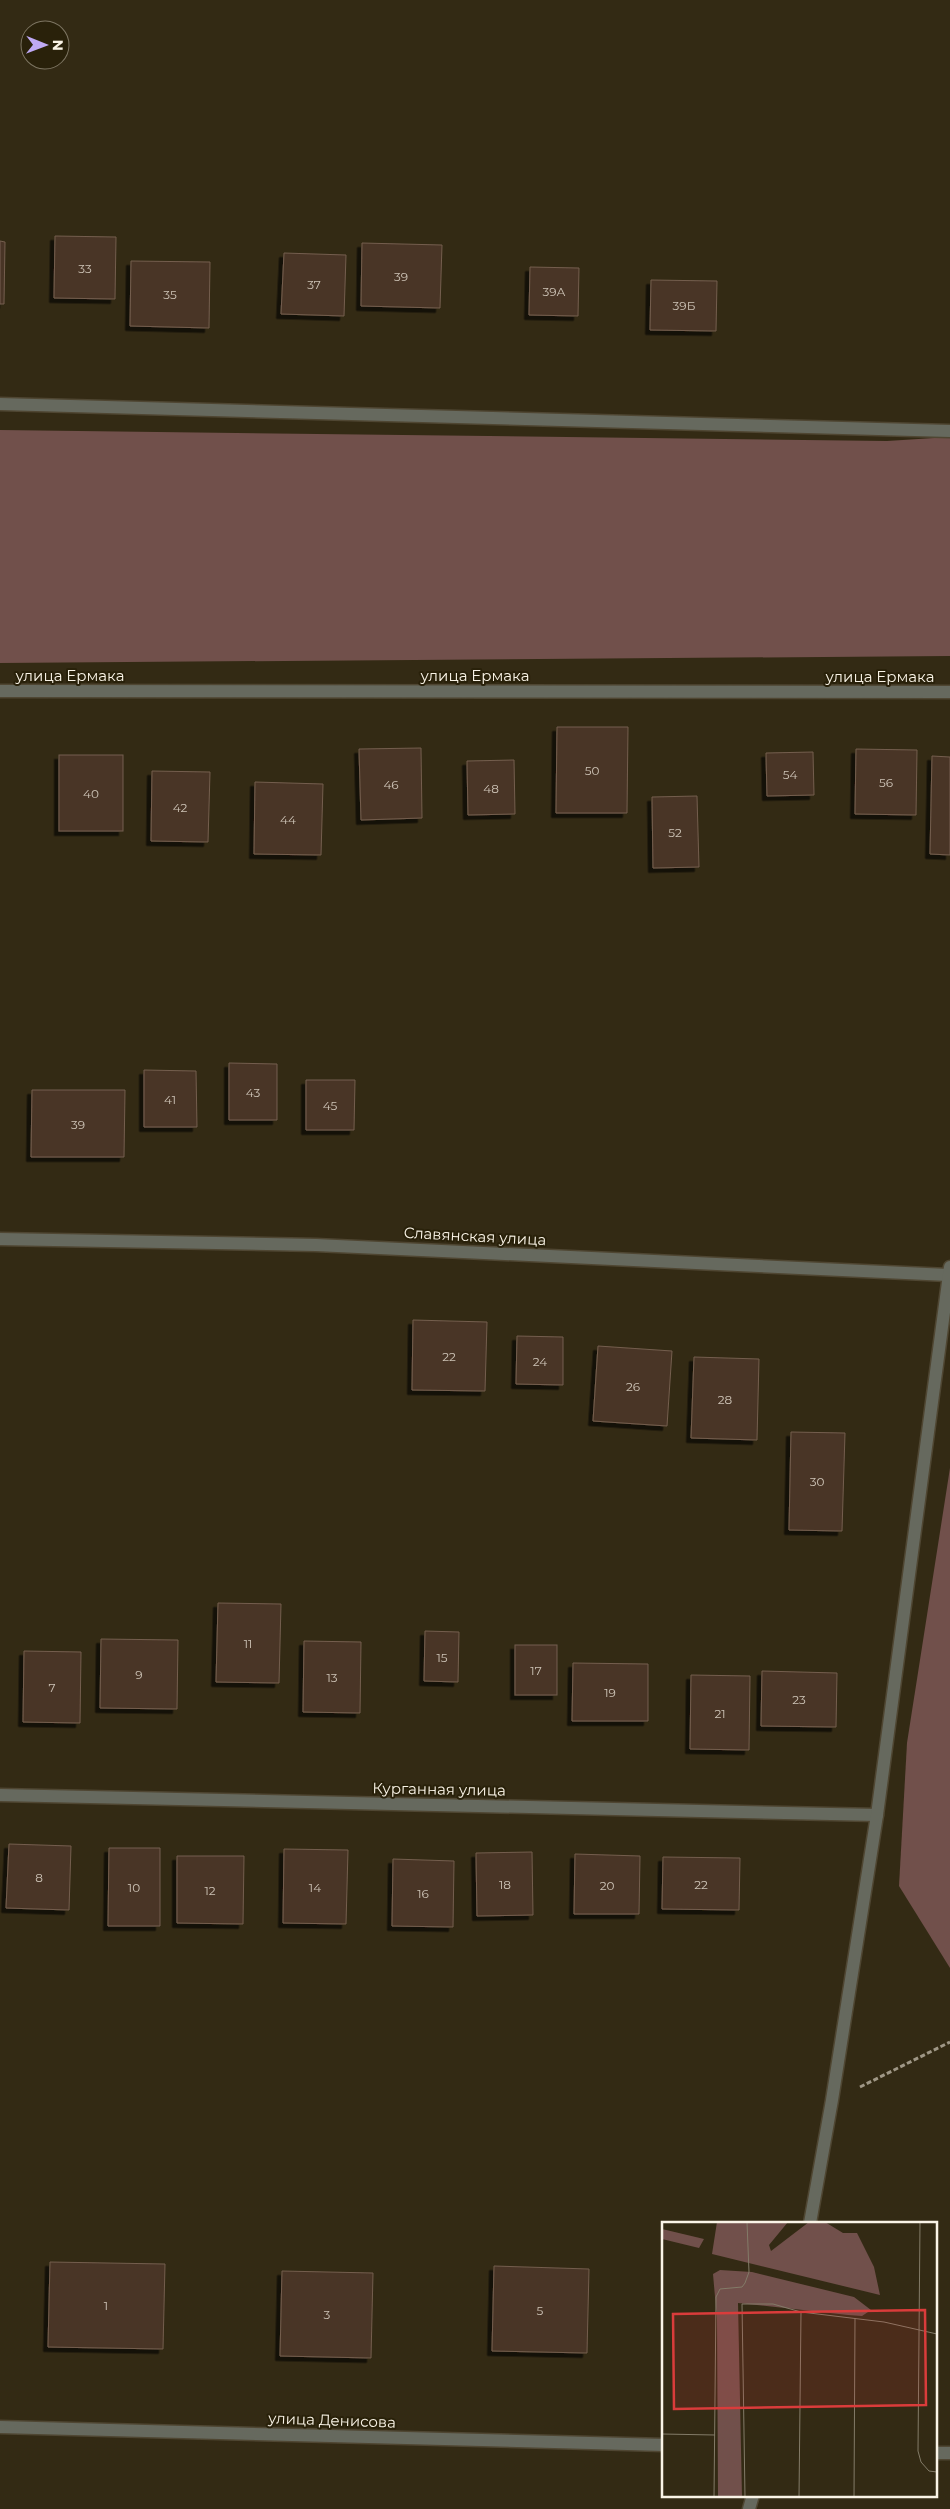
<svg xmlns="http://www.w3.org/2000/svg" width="950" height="2509" viewBox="0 0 950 2509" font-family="Montserrat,sans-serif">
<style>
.forest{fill:#71504b}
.building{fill:#4a3627;stroke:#745e4e;filter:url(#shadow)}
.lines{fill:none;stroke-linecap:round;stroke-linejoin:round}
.street-casing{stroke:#4f4632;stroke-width:15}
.path{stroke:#9f9786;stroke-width:3;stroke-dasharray:5 2.5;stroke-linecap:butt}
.street{stroke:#66695e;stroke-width:12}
.labels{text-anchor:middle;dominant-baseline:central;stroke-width:4;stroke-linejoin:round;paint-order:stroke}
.number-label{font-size:12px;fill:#cec4b7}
.street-label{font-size:15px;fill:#faf4e7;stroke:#29210a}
.inset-road{fill:none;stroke:#837b68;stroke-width:1}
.view{fill:#da3c3b;fill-opacity:0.15;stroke:#da3c3b;stroke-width:2.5}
.inset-edge{fill:none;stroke:#faf4e7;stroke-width:2.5}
</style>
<defs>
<filter id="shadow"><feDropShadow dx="-4.5" dy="4.5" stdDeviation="0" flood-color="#0009"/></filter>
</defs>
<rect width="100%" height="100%" fill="#332a14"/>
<g class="forest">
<path d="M0,430l887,11 63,-4v219l-950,7z"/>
<path d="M950,1468v500l-51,-82 8,-143z"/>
</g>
<g class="building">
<path d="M55,236l61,1 -1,62 -61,-1z"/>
<path d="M0,241l5,1 -1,62h-4z"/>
<path d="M362,243l80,2 -2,63 -79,-2z"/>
<path d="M284,253l62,2 -2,61 -63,-2z"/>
<path d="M131,261l79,1 -1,66 -79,-2z"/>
<path d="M530,267l49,1 -1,48 -49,-1z"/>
<path d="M651,280l66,1 -1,50 -66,-1z"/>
<path d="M557,727h71l-1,86h-71z"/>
<path d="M421,748l1,70 -61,2 -2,-71z"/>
<path d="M856,749l61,1 -1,65 -61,-1z"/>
<path d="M813,752l1,43 -47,1 -1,-43z"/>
<rect x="59" y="755" width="64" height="76"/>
<path d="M932,756l18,1v98l-20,-1z"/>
<path d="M514,760l1,54 -47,1 -1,-54z"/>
<path d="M152,771l58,1 -2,70 -57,-1z"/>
<path d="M255,782l68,2 -2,71 -67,-1z"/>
<path d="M697,796l2,71 -46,1 -1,-71z"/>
<path d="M229,1063l48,1v56h-48z"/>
<path d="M144,1070l52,1 1,56h-53z"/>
<path d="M306,1080h49l-1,50h-48z"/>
<path d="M32,1090h93l-1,67h-93z"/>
<path d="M413,1320l74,2 -2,69 -73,-1z"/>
<path d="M517,1336l46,1v48l-47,-1z"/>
<path d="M598,1346l74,5 -5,75 -74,-5z"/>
<path d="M694,1357l65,2 -2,81 -66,-2z"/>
<path d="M791,1432l54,1 -3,98 -53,-1z"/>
<path d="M218,1603l63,1 -2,79 -63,-1z"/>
<path d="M425,1631l34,1 -1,50 -34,-1z"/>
<path d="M101,1639l77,1 -1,69 -77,-1z"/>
<path d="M304,1641l57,1 -1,71 -57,-1z"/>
<rect x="515" y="1645" width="42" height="50"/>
<path d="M24,1651l57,1 -1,71 -57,-1z"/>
<path d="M573,1663l75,1v57h-76z"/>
<path d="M762,1671l75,2 -1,54 -75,-1z"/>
<path d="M691,1675l59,1 -1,74 -59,-1z"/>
<path d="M9,1844l62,2 -2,64 -63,-2z"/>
<path d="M109,1848h51v78h-52z"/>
<path d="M284,1849l64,1 -2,74 -63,-1z"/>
<path d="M532,1852l1,63 -56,1 -1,-63z"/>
<path d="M575,1854l65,2 -1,58h-65z"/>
<path d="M177,1856h67l-1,68 -66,-1z"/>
<path d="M663,1857l77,1 -1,52 -77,-1z"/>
<path d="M393,1859l61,2 -1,66 -61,-1z"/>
<path d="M50,2262l115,2 -2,85 -115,-2z"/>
<path d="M494,2266l95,3 -2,84 -95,-2z"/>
<path d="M282,2271l91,2 -2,85 -91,-2z"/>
</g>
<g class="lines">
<g class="street-casing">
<g id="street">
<path d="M0,404l950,27"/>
<path d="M0,691l950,1"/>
<path d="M0,1239l316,6 632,30"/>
<path d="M0,1795l877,20"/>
<path d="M810,2223l22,-123 45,-285 73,-548"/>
<path d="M0,2427l664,18"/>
<path d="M936,2453h14"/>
<path d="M749,2509l4,-14"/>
</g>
</g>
<path class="path" d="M860,2087l90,-45"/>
<use href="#street" class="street"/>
</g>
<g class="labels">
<g class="number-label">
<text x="85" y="268">33</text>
<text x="401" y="276">39</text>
<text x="314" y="284">37</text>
<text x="554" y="291">39А</text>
<text x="170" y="294">35</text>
<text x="684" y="305">39Б</text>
<text x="592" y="770">50</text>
<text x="790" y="774">54</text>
<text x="886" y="782">56</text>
<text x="391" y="784">46</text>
<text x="491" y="788">48</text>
<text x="91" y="793">40</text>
<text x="180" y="807">42</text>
<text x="288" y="819">44</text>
<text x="675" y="832">52</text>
<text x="253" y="1092">43</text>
<text x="170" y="1099">41</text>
<text x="330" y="1105">45</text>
<text x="78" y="1124">39</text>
<text x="449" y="1356">22</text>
<text x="540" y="1361">24</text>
<text x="633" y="1386">26</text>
<text x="725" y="1399">28</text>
<text x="817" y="1481">30</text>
<text x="248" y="1643">11</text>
<text x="442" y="1657">15</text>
<text x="536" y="1670">17</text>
<text x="139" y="1674">9</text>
<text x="332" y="1677">13</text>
<text x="52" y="1687">7</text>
<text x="610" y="1692">19</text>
<text x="799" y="1699">23</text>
<text x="720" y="1713">21</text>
<text x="39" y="1877">8</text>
<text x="505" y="1884">18</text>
<text x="701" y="1884">22</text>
<text x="607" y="1885">20</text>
<text x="134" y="1887">10</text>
<text x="315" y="1887">14</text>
<text x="210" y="1890">12</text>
<text x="423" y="1893">16</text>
<text x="106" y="2305">1</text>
<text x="540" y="2310">5</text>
<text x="327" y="2314">3</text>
</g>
<g class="street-label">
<text x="70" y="675">улица Ермака</text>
<text x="475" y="675">улица Ермака</text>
<text x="880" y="676">улица Ермака</text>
<text transform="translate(475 1236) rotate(3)">Славянская улица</text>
<text transform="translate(439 1789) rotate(1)">Курганная улица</text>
<text transform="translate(332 2420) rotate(2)">улица Денисова</text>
</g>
</g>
<g transform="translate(662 2222)">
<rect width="275" height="275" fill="#332a14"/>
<path d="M55,0h71l-19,23 2,6 38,-29h16l18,11h14l17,34 6,28 -168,-41zM0,7l42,10 -5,9 -37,-9zM58,48l32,2 102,25 17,13 -9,6 -14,-1 -110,-12 4,194h-24l-1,-177 -4,-46z" fill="#71504b"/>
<path class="inset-road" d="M258,0l-2,229 3,11 8,9 8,1M0,212l53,1M52,275l2,-200 4,-8 22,-2 3,-4 4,-11 -2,-50M83,275l-3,-193h31l28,8 83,10 53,12M137,275l2,-185M192,275l1,-179"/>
<path class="view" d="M263,88l1,95 -252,4 -1,-95z"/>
<rect width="275" height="275" class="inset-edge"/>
</g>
<g transform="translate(45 45) rotate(91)"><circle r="24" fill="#29210a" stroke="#7d7562"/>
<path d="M0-4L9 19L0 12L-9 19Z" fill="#bfa9f4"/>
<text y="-8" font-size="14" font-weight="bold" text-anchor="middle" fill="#faf4e7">N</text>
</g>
</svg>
